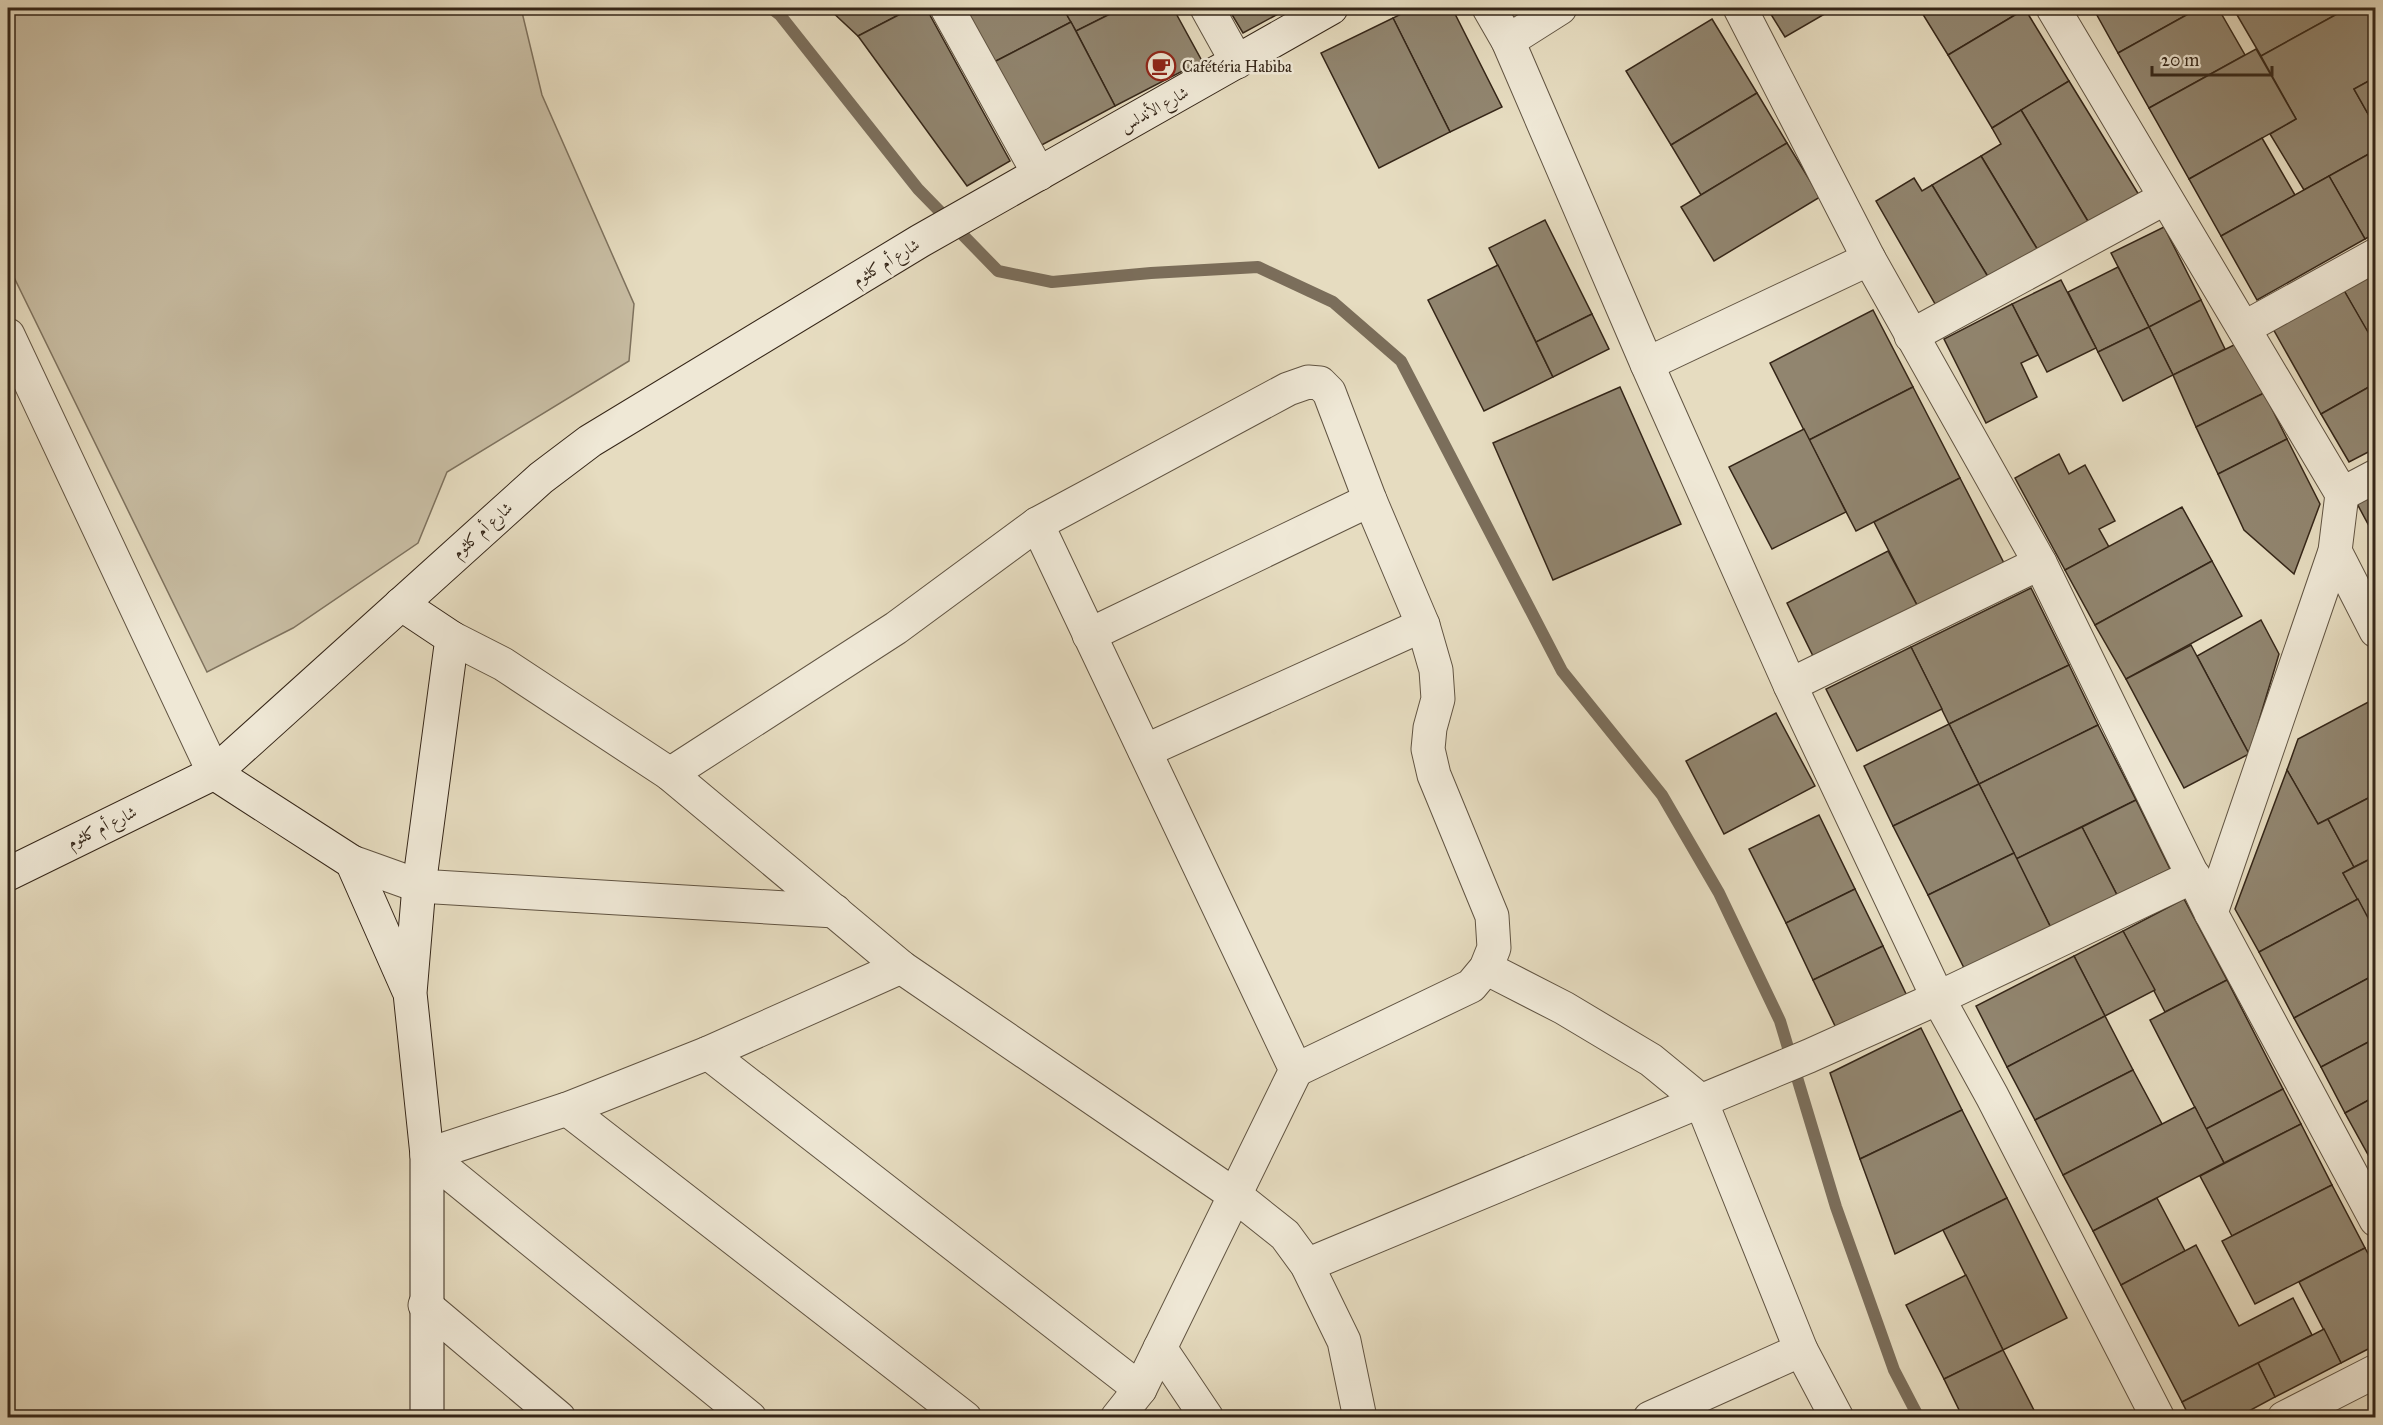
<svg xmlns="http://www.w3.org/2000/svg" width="2383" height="1425" viewBox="0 0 2383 1425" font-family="'IM FELL Great Primer',Amiri,serif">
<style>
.green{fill:#c8bda3;stroke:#7e725e;stroke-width:1.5}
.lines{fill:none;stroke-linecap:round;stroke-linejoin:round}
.stream{stroke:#7b6e5b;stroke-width:12}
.building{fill:#91856f;stroke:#352618;stroke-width:1.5}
.street-casing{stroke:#615442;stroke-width:35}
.secondary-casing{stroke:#352618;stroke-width:35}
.street{stroke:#efe8d6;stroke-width:33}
.secondary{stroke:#efe8d6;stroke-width:33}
.labels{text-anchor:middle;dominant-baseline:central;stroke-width:5;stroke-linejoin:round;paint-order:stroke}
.poi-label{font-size:16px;fill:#352618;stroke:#efe8d6;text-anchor:start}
.street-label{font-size:16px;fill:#352618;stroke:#efe8d6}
</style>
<rect width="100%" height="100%" fill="#e6dcc0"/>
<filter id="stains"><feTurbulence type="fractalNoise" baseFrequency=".00333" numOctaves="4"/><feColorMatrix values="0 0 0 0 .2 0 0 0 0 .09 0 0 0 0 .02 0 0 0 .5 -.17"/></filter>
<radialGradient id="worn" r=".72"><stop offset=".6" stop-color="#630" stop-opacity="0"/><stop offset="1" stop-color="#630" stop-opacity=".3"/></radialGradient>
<path class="green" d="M8,8h513l21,87 92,209 -5,57 -182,111 -29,71 -125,85 -86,44 -199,-407z"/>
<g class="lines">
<path class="stream" d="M771,8l9,7 138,174 80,82 54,11 99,-9 107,-6 75,35 68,59 161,310 100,124 57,98 61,128 56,186 58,163 25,48"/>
</g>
<g class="building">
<path d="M831,8h81l-54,28 -29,-27z"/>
<path d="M912,8h14l84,153 -43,25 -109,-150z"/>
<path d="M965,8h98l8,14 -77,40z"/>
<path d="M1063,8h59l-46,23z"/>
<path d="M1122,8h51l29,53 -87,45 -39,-75z"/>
<path d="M1228,8h61l-46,25z"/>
<path d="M1413,8h39l50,99 -52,25 -57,-114z"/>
<path d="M1767,8h68l-50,29z"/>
<path d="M1919,8h106v1l-77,46z"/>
<path d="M2093,8h106l-81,45z"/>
<path d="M2199,8h19l27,47 -96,53 -31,-55z"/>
<path d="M2233,8h115l-87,48z"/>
<path d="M2348,8h28v69l-22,12 22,39v22l-72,40 -34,-56 26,-15 -35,-63z"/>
<path d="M2025,9l44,72 -77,47 -44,-73z"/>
<path d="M1393,18l57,114 -71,36 -58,-115z"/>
<path d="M1712,19l45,74 -86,52 -45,-74z"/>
<path d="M1071,22l44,84 -77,41 -44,-85z"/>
<path d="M2256,49l40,70 -107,60 -40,-71z"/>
<path d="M2376,77v51l-22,-39z"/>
<path d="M2069,81l70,114 -50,28 -68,-113z"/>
<path d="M1757,93l30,50 -86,52 -30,-50z"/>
<path d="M2021,110l68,113 -50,29 -58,-96 20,-12 -9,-16z"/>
<path d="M2262,138l33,57 -74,41 -32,-57z"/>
<path d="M1787,143l33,54 -106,64 -33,-54z"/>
<path d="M2376,150v83l-11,6 -36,-63z"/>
<path d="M1981,156l58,96 -49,28 -58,-95z"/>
<path d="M2329,176l36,63 -108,61 -36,-64z"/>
<path d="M1914,178l8,13 10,-6 58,95 -52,29 -62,-108z"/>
<path d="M1545,220l47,94 -56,28 -47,-94z"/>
<path d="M2164,227l37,73 -52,27 -38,-74z"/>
<path d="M1498,265l55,112 -69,34 -56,-111z"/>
<path d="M2118,267l31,60 -51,25 -30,-60z"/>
<path d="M2376,268v70l-4,2 -30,-53z"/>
<path d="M2061,280l35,68 -49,24 -35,-68z"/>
<path d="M2342,287l34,59v37l-55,31 -49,-87z"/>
<path d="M2201,300l24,49 -52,26 -24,-48z"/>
<path d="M2012,304l26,51 -17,8 16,34 -51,26 -42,-84z"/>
<path d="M1873,310l40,77 -104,53 -39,-77z"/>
<path d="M1592,314l17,35 -56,28 -17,-35z"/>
<path d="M2149,327l24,48 -50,26 -25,-49z"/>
<path d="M2238,343l26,50 -68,34 -23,-52z"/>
<path d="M2376,383v65l-27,14 -28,-48z"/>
<path d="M1620,387l61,137 -128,56 -60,-137z"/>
<path d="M1913,387l47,91 -104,53 -47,-91z"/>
<path d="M2264,393l23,46 -69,35 -22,-47z"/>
<path d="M1804,429l42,83 -74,37 -43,-82z"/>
<path d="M2287,439l33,65 -26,70 -50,-44 -26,-56z"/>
<path d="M2059,454l10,20 16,-9 30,56 -16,8 10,18 -44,23 -50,-92z"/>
<path d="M1960,478l46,89 -88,40 -44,-85z"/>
<path d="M2376,487v52l-22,-41z"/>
<path d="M2182,507l30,54 -117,64 -30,-55z"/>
<path d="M1888,551l30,56 -105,49 -26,-53z"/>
<path d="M2212,561l30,55 -116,63 -31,-54z"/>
<path d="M2031,588l38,77 -120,59 -38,-77z"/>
<path d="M2261,620l18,34 -30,100 -52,-98z"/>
<path d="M2191,645l58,109 -65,34 -58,-109z"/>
<path d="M1911,647l31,62 -85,42 -31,-62z"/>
<path d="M2069,665l29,60 -119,59 -30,-60z"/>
<path d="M2376,698v96l-58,30 -31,-54 11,-31z"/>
<path d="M1776,713l39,73 -91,48 -38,-73z"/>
<path d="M1949,724l30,60 -86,42 -29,-60z"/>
<path d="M2098,725l38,75 -120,59 -37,-75z"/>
<path d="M2287,770l31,54 10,-5 26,48 -11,6 15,26 -99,53 -24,-43z"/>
<path d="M1979,784l35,69 -86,42 -35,-69z"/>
<path d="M2376,794v62l-22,11 -26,-48z"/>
<path d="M2136,800l34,69 -53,26 -35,-68z"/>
<path d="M1819,815l36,74 -69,34 -37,-74z"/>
<path d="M2082,827l35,68 -66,33 -35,-69z"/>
<path d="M2014,853l37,75 -86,42 -37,-75z"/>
<path d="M2376,856v77l-33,-60z"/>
<path d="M1855,889l28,57 -70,34 -27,-57z"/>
<path d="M2184,899l43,81 -62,32 -42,-81z"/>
<path d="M2358,899l18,34v41l-82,44 -35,-66z"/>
<path d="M2123,931l32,59 -50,26 -31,-60z"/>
<path d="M1883,946l24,50 -70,34 -24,-50z"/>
<path d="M2074,956l31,60 -98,51 -31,-61z"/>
<path d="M2376,974v64l-55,29 -27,-49z"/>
<path d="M2227,980l56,109 -77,40 -56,-109z"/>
<path d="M2105,1016l28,54 -98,50 -28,-53z"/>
<path d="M1921,1028l41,82 -102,49 -30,-86z"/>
<path d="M2376,1038v58l-31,17 -24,-46z"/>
<path d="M2133,1070l29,54 -99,51 -28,-55z"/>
<path d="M2283,1089l18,35 -77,39 -18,-34z"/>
<path d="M2376,1096v73l-31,-56z"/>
<path d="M2195,1107l29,56 -131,68 -30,-56z"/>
<path d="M1962,1110l45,88 -112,56 -35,-95z"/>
<path d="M2301,1124l31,61 -100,51 -32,-60z"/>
<path d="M2332,1185l33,63 -110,56 -33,-63z"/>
<path d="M2007,1198l60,120 -64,32 -60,-120z"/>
<path d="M2157,1198l28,53 -64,34 -28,-54z"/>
<path d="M2196,1245l43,81 54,-28 19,37 -130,67 -61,-117z"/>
<path d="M2365,1248l11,20v77l-35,18 -42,-81z"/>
<path d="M1966,1275l37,75 -59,29 -38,-74z"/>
<path d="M2324,1329l17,34 -66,34 -17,-34z"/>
<path d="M2003,1350l35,68h-75l-19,-39z"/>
<path d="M2258,1363l17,34 -39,21h-46l-8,-16z"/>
</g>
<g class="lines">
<g class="street-casing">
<g id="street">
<path d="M947,8l92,166"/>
<path d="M1207,8l30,54"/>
<path d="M1489,8l19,33 139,323 143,321 148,313 54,98 166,322"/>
<path d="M1740,8l129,251 171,304 171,350 165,307"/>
<path d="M2053,8l289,486 34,-18"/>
<path d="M1508,41l52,-33"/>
<path d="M2244,328l132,-73"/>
<path d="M8,335l206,438"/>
<path d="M1911,336l254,-138"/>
<path d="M1647,364l222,-105"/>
<path d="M1037,524l259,546 -156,319 -23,29"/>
<path d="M2335,551l41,80"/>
<path d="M1089,635l281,-135"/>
<path d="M452,638l51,26 167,110 231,193 335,229 49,39 22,30 37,76 16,77"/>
<path d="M1790,685l250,-122"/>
<path d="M1145,751l278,-126"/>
<path d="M670,774l226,-146 141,-104 251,-135 20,-7 12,1 9,9 41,108 53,125 13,45 2,29 -8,29 -2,21 6,26 58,141 2,32 -8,20 -15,18 -175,84"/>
<path d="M352,862l67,24 416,25"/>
<path d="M2211,913l124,-362 7,-57"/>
<path d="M1486,968l78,40 87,52 50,41 100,249 36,68"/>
<path d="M708,1053l432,336"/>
<path d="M567,1109l398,309"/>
<path d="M427,1155l140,-46 141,-56 193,-86"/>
<path d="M427,1155l323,263"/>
<path d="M1307,1265l502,-209 129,-58 256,-122"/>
<path d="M425,1305l134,113"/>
<path d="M1160,1348l47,70"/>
<path d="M1650,1418l151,-68"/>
<path d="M2284,1418l92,-47"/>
</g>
</g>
<g class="secondary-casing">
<g id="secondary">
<path d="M401,604l51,34 -33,248 -9,107 17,162v263"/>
<path d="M214,773l138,89 56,127"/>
<path d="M8,874l206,-101 327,-295 49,-37 330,-200 411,-233"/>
</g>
</g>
<use href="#street" class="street"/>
<use href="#secondary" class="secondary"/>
</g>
<defs>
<g id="cafe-ring" transform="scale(1.5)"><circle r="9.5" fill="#efe8d6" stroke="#8f2418" stroke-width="1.5"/><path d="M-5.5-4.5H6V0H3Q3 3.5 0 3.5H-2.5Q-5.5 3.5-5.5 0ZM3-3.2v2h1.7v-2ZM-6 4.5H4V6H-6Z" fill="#8f2418"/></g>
</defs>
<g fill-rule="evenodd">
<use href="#cafe-ring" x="1161" y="66"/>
</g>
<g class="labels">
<g class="poi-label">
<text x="1182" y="66">Cafétéria Habiba</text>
</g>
<g class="street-label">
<text transform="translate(1154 109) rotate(-29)">شارع الأندلس</text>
<text transform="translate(886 262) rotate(-31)">شارع أم كلثوم</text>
<text transform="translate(482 530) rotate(-42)">شارع أم كلثوم</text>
<text transform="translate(102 827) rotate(-26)">شارع أم كلثوم</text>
</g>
</g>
<rect width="2383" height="1425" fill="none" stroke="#e6dcc0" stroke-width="30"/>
<rect x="9" y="9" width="2365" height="1407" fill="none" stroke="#352618" stroke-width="3"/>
<rect x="15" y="15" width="2353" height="1395" fill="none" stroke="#352618" stroke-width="1.5"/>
<path d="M2152 66v9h120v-9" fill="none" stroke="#352618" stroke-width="3"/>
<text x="2161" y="66" font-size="18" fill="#352618" stroke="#efe8d6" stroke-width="4.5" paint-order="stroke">20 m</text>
<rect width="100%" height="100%" filter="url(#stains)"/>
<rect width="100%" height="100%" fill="url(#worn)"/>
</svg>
